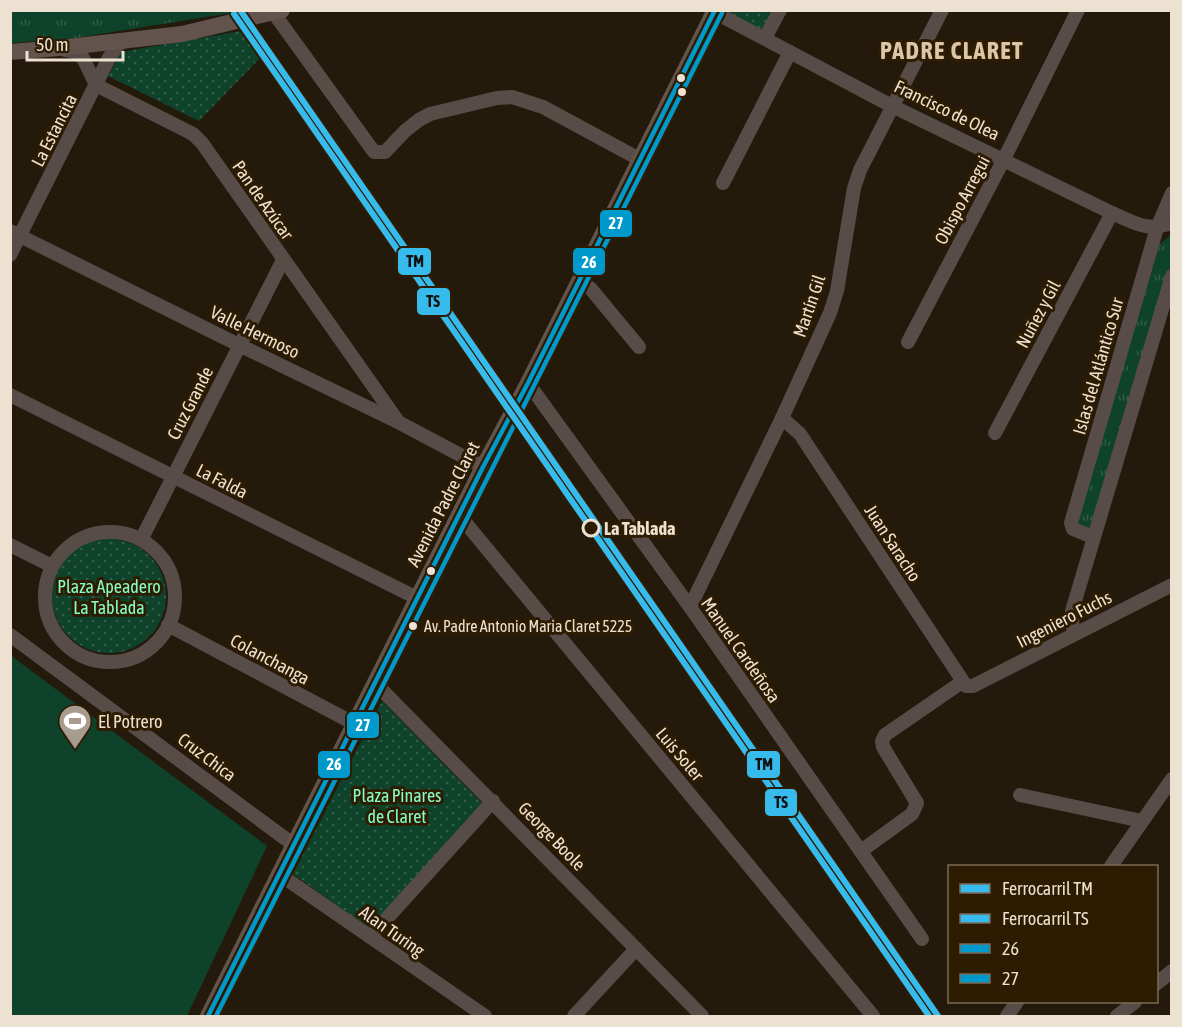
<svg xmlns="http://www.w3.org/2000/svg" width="1182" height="1027" viewBox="0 0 1182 1027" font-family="'Asap Condensed',sans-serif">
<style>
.grass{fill:url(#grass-tufts)}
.park{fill:url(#park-dots)}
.garden{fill:#0e422b}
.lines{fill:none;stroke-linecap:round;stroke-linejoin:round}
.minor{stroke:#584c48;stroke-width:14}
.major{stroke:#62544d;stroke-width:16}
.bus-1-casing{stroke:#2e1c02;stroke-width:9}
.bus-2-casing{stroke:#2e1c02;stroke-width:9}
.bus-1{stroke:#0099cb;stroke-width:4.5}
.bus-2{stroke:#0099cb;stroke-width:4.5}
.rail-1-casing{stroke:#2e1c02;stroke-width:10}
.rail-2-casing{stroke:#2e1c02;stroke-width:10}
.rail-1{stroke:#37bbed;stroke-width:6}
.rail-2{stroke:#37bbed;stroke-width:6}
.bus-dot{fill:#ede2d2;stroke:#2e1c02;stroke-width:2}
.stop-dot{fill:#2e1c02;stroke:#ede2d2;stroke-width:3}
.labels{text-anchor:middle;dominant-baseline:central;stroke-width:6;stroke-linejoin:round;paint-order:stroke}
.bus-label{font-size:16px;fill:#ede2d2;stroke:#2e1c02;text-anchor:start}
.street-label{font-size:18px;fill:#ede2d2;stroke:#2e1c02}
.stop-label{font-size:18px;font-weight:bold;fill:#ede2d2;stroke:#2e1c02;text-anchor:start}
.park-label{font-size:18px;fill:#85fdc6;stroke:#2e1c02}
.poi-label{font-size:18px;fill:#ede2d2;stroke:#2e1c02;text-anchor:start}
.district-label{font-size:24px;font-weight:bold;letter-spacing:1.5px;fill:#ddc6a8;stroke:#2e1c02}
.line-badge{stroke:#2e1c02;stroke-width:2}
.badge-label{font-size:16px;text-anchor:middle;font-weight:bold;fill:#fff}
.pale-badge-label{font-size:16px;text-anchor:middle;font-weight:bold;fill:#111}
</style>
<defs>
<pattern id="grass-tufts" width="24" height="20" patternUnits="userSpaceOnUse" patternTransform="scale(1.5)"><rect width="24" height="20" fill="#0e422b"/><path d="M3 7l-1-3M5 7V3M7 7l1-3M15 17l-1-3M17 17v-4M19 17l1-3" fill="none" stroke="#315d49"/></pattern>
<pattern id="park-dots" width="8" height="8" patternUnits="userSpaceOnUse" patternTransform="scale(1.5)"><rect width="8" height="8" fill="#0e422b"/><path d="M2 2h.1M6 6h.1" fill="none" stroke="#315d49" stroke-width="1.8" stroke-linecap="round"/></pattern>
</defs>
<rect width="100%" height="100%" fill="#241a0c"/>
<g class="grass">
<path d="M229,10l2,3 -156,25 -64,5v-32z"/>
<path d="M1171,235v32l-80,264 -17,-5 86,-282z"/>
</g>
<g class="park">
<path d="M729,11h44l-11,21 -35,-18z"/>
<path d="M241,31l19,27 -61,63 -91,-45 13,-24z"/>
<circle cx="109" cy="596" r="57"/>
<path d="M382,701l100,102 -112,126 -77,-55z"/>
</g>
<path class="garden" d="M10,655l257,191 -80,170h-176z"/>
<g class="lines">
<g class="minor">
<path d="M273,12l101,140h11l20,-21 14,-11 11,-6 67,-16 15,-1 31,10 98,53"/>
<path d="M714,12l178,94 220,107c24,10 34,19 60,10"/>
<path d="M765,38l15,-28"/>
<path d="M61,49l13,3 9,6 13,27 97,49 9,9 195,277"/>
<path d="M723,183l67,-131"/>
<path d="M10,231l229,114 159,77 85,45"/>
<path d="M10,255l100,-199 11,-14"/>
<path d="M580,281l11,8 48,58"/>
<path d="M908,342l96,-183 74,-149"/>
<path d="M528,383l162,224 232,332"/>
<path d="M10,395l407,203"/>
<path d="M782,418l18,16 166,252h7l199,-101"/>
<path d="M995,433l117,-220"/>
<path d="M459,515l414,501"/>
<circle cx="110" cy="597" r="65"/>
<path d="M1093,537l-20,-8 -2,-6 86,-295 15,-35"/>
<path d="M141,540l142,-280"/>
<path d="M10,545l42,21"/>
<path d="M690,607l92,-189 48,-105 7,-22 17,-103 6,-18 82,-160"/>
<path d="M168,625l187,99"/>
<path d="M1074,634l-2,-13v-10l100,-335"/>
<path d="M10,635l284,210"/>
<path d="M375,683l327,333"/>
<path d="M1020,795l122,26"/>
<path d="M861,851l51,-37 5,-11 -34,-56 -1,-6 3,-6 77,-53"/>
<path d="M1111,866l61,-87"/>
<path d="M279,874l206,142"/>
<path d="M370,937l123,-136"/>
<path d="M1156,984l16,-13"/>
<path d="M574,1016l62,-67"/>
<path d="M1007,1016l10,-14"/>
<path d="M1117,1016l18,-14"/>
</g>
<g class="major">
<path d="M10,52l49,-4 123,-14 100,-24"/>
<path d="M208,1016l275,-549 45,-84 187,-373"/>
</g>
<g class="bus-1-casing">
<path id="bus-1" d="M208,1016l275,-549 45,-84 187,-373"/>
</g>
<g class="bus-2-casing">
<path id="bus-2" d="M216,1016l506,-1003"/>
</g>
<use href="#bus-1" class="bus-1"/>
<use href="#bus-2" class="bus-2"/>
<g class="rail-1-casing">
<path id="rail-1" d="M240,10l698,1006"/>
</g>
<g class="rail-2-casing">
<path id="rail-2" d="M234,14l695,1002"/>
</g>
<use href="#rail-1" class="rail-1"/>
<use href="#rail-2" class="rail-2"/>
</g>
<defs>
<g id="stadium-pin" transform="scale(1.725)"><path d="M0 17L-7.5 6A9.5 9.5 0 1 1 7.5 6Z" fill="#a79c8d" stroke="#2e1c02"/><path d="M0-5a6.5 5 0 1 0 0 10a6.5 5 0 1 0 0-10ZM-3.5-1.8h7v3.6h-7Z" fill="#fff"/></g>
</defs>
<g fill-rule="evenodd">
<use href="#stadium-pin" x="75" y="721"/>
</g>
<g class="bus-dot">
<circle cx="681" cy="78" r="5"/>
<circle cx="682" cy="92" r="5"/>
<circle cx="431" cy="571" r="5"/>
<circle cx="413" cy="626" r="5"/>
</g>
<circle class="stop-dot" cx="591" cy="528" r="8"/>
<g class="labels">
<g class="bus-label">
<text x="424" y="626">Av. Padre Antonio Maria Claret 5225</text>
</g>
<g class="street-label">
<text transform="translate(947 110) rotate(26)">Francisco de Olea</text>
<text transform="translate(54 130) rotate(-63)">La Estancita</text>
<text transform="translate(263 200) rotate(55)">Pan de Azúcar</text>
<text transform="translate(962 200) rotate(-62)">Obispo Arregui</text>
<text transform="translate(809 306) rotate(-71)">Martín Gil</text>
<text transform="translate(1038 314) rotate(-62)">Nuñez y Gil</text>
<text transform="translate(255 332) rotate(26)">Valle Hermoso</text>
<text transform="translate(1098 366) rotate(-74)">Islas del Atlántico Sur</text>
<text transform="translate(190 403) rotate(-63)">Cruz Grande</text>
<text transform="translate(222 481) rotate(27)">La Falda</text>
<text transform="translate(443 504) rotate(-63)">Avenida Padre Claret</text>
<text transform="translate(893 543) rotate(57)">Juan Saracho</text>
<text transform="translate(1064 619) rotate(-27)">Ingeniero Fuchs</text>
<text transform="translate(741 650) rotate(55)">Manuel Cardeñosa</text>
<text transform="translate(270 659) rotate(28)">Colanchanga</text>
<text transform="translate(680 754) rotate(50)">Luis Soler</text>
<text transform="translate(207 757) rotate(37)">Cruz Chica</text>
<text transform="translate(552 836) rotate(46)">George Boole</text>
<text transform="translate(392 931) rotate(35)">Alan Turing</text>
</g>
<g class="stop-label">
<text x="604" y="528">La Tablada</text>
</g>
<g class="park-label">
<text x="109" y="586">Plaza Apeadero<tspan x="109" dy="21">La Tablada</tspan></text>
<text x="397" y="795">Plaza Pinares<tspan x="397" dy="21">de Claret</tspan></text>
</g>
<g class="poi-label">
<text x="98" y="721">El Potrero</text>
</g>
<g class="district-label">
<text x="952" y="50">PADRE CLARET</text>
</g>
</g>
<g class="line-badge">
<rect x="599" y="209" width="34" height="29" rx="6" fill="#0099cb"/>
<rect x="397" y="247" width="35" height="29" rx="6" fill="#37bbed"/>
<rect x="572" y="247" width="34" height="29" rx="6" fill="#0099cb"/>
<rect x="416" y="287" width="35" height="29" rx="6" fill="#37bbed"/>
<rect x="346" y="711" width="34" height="28" rx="6" fill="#0099cb"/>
<rect x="317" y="750" width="34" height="29" rx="6" fill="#0099cb"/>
<rect x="746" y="750" width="35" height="29" rx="6" fill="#37bbed"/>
<rect x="764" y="788" width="34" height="29" rx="6" fill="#37bbed"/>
</g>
<g class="badge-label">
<text x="616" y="229">27</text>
<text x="589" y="268">26</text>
<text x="363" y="731">27</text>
<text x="334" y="770">26</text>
</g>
<g class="pale-badge-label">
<text x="415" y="267">TM</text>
<text x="433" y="307">TS</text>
<text x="764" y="770">TM</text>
<text x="781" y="808">TS</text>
</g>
<rect width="1182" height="1027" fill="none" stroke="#ede2d2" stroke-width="24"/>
<rect x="948" y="865" width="210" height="138" fill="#2e1c02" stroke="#7a6b55" stroke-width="1.5"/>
<rect x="960" y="884" width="30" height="9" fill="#37bbed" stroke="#7a6b55" stroke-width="1.5"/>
<text x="1002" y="895" font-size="18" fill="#ede2d2">Ferrocarril TM</text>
<rect x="960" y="914" width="30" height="9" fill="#37bbed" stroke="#7a6b55" stroke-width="1.5"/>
<text x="1002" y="925" font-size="18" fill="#ede2d2">Ferrocarril TS</text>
<rect x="960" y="944" width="30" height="9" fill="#0099cb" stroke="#7a6b55" stroke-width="1.5"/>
<text x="1002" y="955" font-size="18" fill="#ede2d2">26</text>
<rect x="960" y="974" width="30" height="9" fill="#0099cb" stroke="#7a6b55" stroke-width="1.5"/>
<text x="1002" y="985" font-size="18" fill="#ede2d2">27</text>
<path d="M27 51v9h96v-9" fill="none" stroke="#ede2d2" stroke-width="3"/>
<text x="36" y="51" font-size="18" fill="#ede2d2" stroke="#2e1c02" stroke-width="4.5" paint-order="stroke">50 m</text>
</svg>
